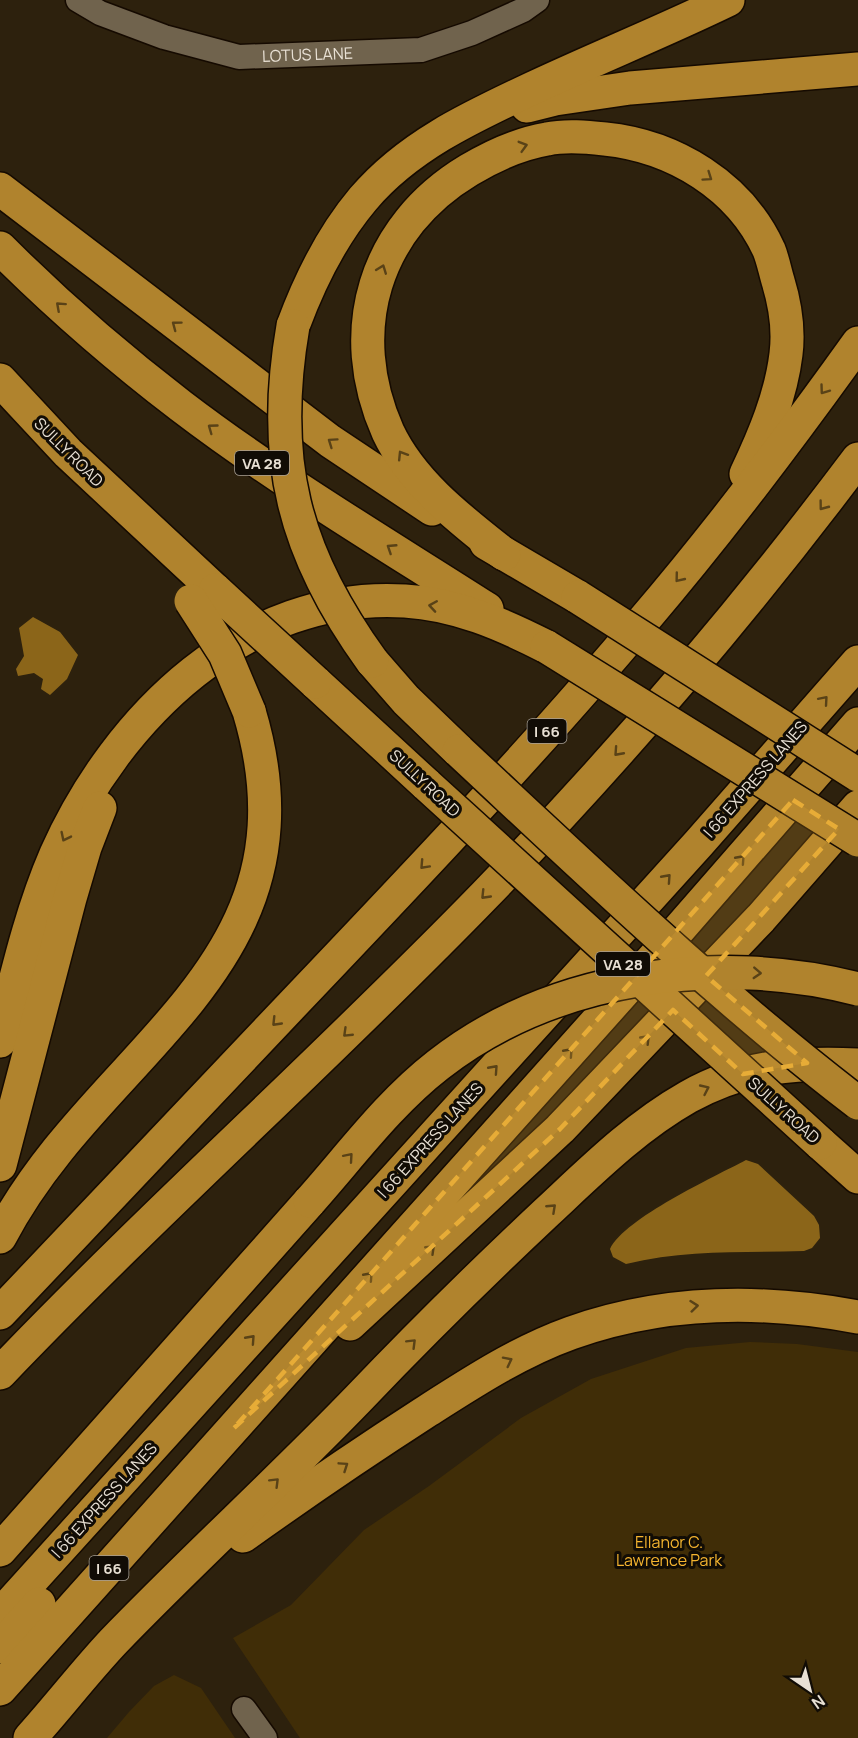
<svg xmlns="http://www.w3.org/2000/svg" width="858" height="1738" viewBox="0 0 858 1738" font-family="Manrope,sans-serif">
<style>
.green{fill:#402d07}
.water{fill:#8b6519}
.lines{fill:none;stroke-linecap:round;stroke-linejoin:round}
.minor-casing{stroke:#150a00;stroke-width:27}
.motorway-casing{stroke:#150a00;stroke-width:36}
.minor{stroke:#70634d;stroke-width:24}
.motorway{stroke:#b0832d;stroke-width:33}
.motorway-bridge-casing{stroke:#150a00;stroke-width:36;stroke-linecap:butt}
.motorway-bridge{stroke:#b0832d;stroke-width:33}
.oneway{stroke:#594217}
.marked{fill:#e7ac37;fill-opacity:0.2;stroke:#e7ac37;stroke-width:4.5;stroke-dasharray:12 8;stroke-linejoin:round}
.labels{text-anchor:middle;dominant-baseline:central;stroke-width:6;stroke-linejoin:round;paint-order:stroke}
.shield{fill:#110c05;stroke:#a8a096;stroke-width:1.5}
.shield-label{font-size:15px;font-weight:bold;fill:#e8e0d4}
.street-label{font-size:16px;fill:#e8e0d4;stroke:#110c05}
.park-label{font-size:16px;fill:#f5b42f;stroke:#110c05}
</style>
<rect width="100%" height="100%" fill="#2d210d"/>
<g class="green">
<path d="M750,1342l47,2 61,8v386h-558l-67,-100 58,-33 73,-75 65,-44 92,-68 70,-39 95,-31z"/>
<path d="M174,1675l27,13 34,50h-128l22,-26 25,-26z"/>
</g>
<g class="water">
<path d="M33,617l27,15 18,23 -11,24 -17,16 -9,-6 2,-10 -9,-6 -16,3 -2,-7 8,-13 -5,-28z"/>
<path d="M746,1160l12,4 56,52 5,9 1,13 -8,10 -8,3c-61,2 -118,-2 -178,13l-13,-7 -3,-8c15,-31 104,-72 136,-89z"/>
</g>
<g class="lines">
<g class="minor-casing">
<g id="minor">
<path id="s1" d="M78,0l22,13 64,24 75,20 182,-7 51,-17 51,-23 14,-10"/>
<path d="M244,1709l21,29"/>
</g>
</g>
<g class="motorway-casing">
<g id="motorway">
<path d="M527,106l28,-7 75,-11 228,-19"/>
<path d="M0,189l330,252 102,68"/>
<path d="M0,248c57,57 117,109 181,158 97,74 203,137 306,203"/>
<path d="M293,326c17,-46 38,-89 70,-127 45,-53 108,-82 170,-111 64,-30 131,-57 195,-88"/>
<path d="M0,380l68,73 147,137"/>
<path d="M486,543l92,54"/>
<path d="M504,554c-43,-34 -92,-71 -116,-122 -45,-101 -14,-205 81,-262 25,-15 49,-26 78,-31 19,-4 40,-2 58,0 69,7 135,47 164,111 4,10 6,21 9,31 7,23 11,49 8,73 -5,42 -22,82 -40,120"/>
<path d="M372,661l34,39 53,51"/>
<path d="M315,682l112,103"/>
<path d="M0,1041c16,-63 30,-127 56,-187 61,-137 189,-263 349,-253 51,3 97,23 142,46"/>
<path d="M820,1143l38,34"/>
<path d="M0,1165l70,-267 15,-51 15,-39"/>
<path d="M0,1237c99,-191 326,-269 249,-526"/>
<path d="M0,1313c97,-102 194,-205 291,-307 120,-126 240,-252 352,-385 76,-89 147,-183 215,-278"/>
<path d="M350,1324l210,-195 201,-211 97,-111"/>
<path d="M0,1373c157,-164 327,-315 485,-478 134,-138 258,-283 373,-436"/>
<path d="M243,1536c59,-42 119,-83 181,-123 47,-30 94,-61 147,-80 93,-33 191,-34 287,-16"/>
<path d="M0,1550l310,-349"/>
<path d="M0,1615l699,-772 159,-181"/>
<path d="M0,1647l39,-43"/>
<path d="M0,1689l660,-738 198,-227"/>
<path d="M30,1738c28,-31 54,-65 83,-96 80,-83 166,-161 246,-244 61,-64 124,-126 188,-186 44,-41 88,-85 141,-115 55,-31 108,-35 170,-32"/>
</g>
</g>
<use href="#minor" class="minor"/>
<use href="#motorway" class="motorway"/>
<g class="motorway-bridge-casing">
<g id="motorway-bridge">
<path d="M293,326c-23,133 0,226 79,335"/>
<path d="M215,590l100,92"/>
<path d="M578,597l280,178"/>
<path d="M191,601l34,53 24,57"/>
<path d="M547,647l311,193"/>
<path d="M459,751c130,121 258,244 399,352"/>
<path d="M427,785l393,358"/>
<path d="M310,1201c41,-46 79,-98 128,-136 115,-90 281,-112 420,-76"/>
</g>
</g>
<use href="#motorway-bridge" class="motorway-bridge"/>
</g>
<defs><path id="oneway-chevron" d="M-2-3.5L2.5 0L-2 3.5" fill="none" stroke-width="1.6" stroke-linecap="round" stroke-linejoin="round" transform="scale(1.5)"/></defs>
<g class="oneway">
<use href="#oneway-chevron" transform="translate(523 146) rotate(-16)"/>
<use href="#oneway-chevron" transform="translate(708 177) rotate(35)"/>
<use href="#oneway-chevron" transform="translate(382 269) rotate(-69)"/>
<use href="#oneway-chevron" transform="translate(60 306) rotate(-138)"/>
<use href="#oneway-chevron" transform="translate(176 325) rotate(-143)"/>
<use href="#oneway-chevron" transform="translate(824 390) rotate(126)"/>
<use href="#oneway-chevron" transform="translate(212 428) rotate(-144)"/>
<use href="#oneway-chevron" transform="translate(332 442) rotate(-145)"/>
<use href="#oneway-chevron" transform="translate(402 455) rotate(-122)"/>
<use href="#oneway-chevron" transform="translate(823 506) rotate(127)"/>
<use href="#oneway-chevron" transform="translate(391 548) rotate(-147)"/>
<use href="#oneway-chevron" transform="translate(679 578) rotate(129)"/>
<use href="#oneway-chevron" transform="translate(433 606) rotate(-171)"/>
<use href="#oneway-chevron" transform="translate(824 700) rotate(-49)"/>
<use href="#oneway-chevron" transform="translate(618 752) rotate(132)"/>
<use href="#oneway-chevron" transform="translate(65 837) rotate(116)"/>
<use href="#oneway-chevron" transform="translate(741 859) rotate(-48)"/>
<use href="#oneway-chevron" transform="translate(424 865) rotate(133)"/>
<use href="#oneway-chevron" transform="translate(667 878) rotate(-48)"/>
<use href="#oneway-chevron" transform="translate(485 895) rotate(134)"/>
<use href="#oneway-chevron" transform="translate(757 973) rotate(3)"/>
<use href="#oneway-chevron" transform="translate(276 1022) rotate(134)"/>
<use href="#oneway-chevron" transform="translate(347 1033) rotate(136)"/>
<use href="#oneway-chevron" transform="translate(646 1039) rotate(-46)"/>
<use href="#oneway-chevron" transform="translate(569 1052) rotate(-48)"/>
<use href="#oneway-chevron" transform="translate(494 1069) rotate(-48)"/>
<use href="#oneway-chevron" transform="translate(705 1089) rotate(-25)"/>
<use href="#oneway-chevron" transform="translate(349 1157) rotate(-49)"/>
<use href="#oneway-chevron" transform="translate(552 1208) rotate(-43)"/>
<use href="#oneway-chevron" transform="translate(431 1249) rotate(-44)"/>
<use href="#oneway-chevron" transform="translate(369 1276) rotate(-48)"/>
<use href="#oneway-chevron" transform="translate(694 1306) rotate(-6)"/>
<use href="#oneway-chevron" transform="translate(251 1339) rotate(-48)"/>
<use href="#oneway-chevron" transform="translate(412 1343) rotate(-45)"/>
<use href="#oneway-chevron" transform="translate(508 1361) rotate(-27)"/>
<use href="#oneway-chevron" transform="translate(344 1466) rotate(-34)"/>
<use href="#oneway-chevron" transform="translate(275 1482) rotate(-45)"/>
</g>
<path class="marked" d="M793,800l46,29 -133,147 101,87 -64,11 -70,-64 -113,119 -327,300z"/>
<g class="labels">
<g class="shield">
<rect x="235" y="451" width="54" height="24" rx="4.5"/>
<rect x="527.5" y="719" width="39" height="24" rx="4.5"/>
<rect x="596" y="952" width="54" height="24" rx="4.5"/>
<rect x="89.5" y="1556" width="39" height="24" rx="4.5"/>
</g>
<g class="shield-label">
<text x="262" y="463">VA 28</text>
<text x="547" y="731">I 66</text>
<text x="623" y="964">VA 28</text>
<text x="109" y="1568">I 66</text>
</g>
<g class="street-label">
<text stroke="none"><textPath href="#s1" startOffset="240">LOTUS LANE</textPath></text>
<text transform="translate(69 452) rotate(45)">SULLY ROAD</text>
<text transform="translate(755 779) rotate(-49)">I 66 EXPRESS LANES</text>
<text transform="translate(425 783) rotate(43)">SULLY ROAD</text>
<text transform="translate(784 1110) rotate(42)">SULLY ROAD</text>
<text transform="translate(430 1140) rotate(-48)">I 66 EXPRESS LANES</text>
<text transform="translate(104 1500) rotate(-48)">I 66 EXPRESS LANES</text>
</g>
<g class="park-label">
<text x="669" y="1542">Ellanor C.<tspan x="669" dy="18">Lawrence Park</tspan></text>
</g>
</g>
<g transform="translate(810 1690) rotate(145)" stroke="#110c05" stroke-width="4.5" paint-order="stroke">
<path d="M0-4.5L10 22L0 15L-10 22Z" fill="#e8e0d4"/>
<text y="-9" font-size="16" font-weight="bold" text-anchor="middle" fill="#e8e0d4">N</text>
</g>
</svg>
